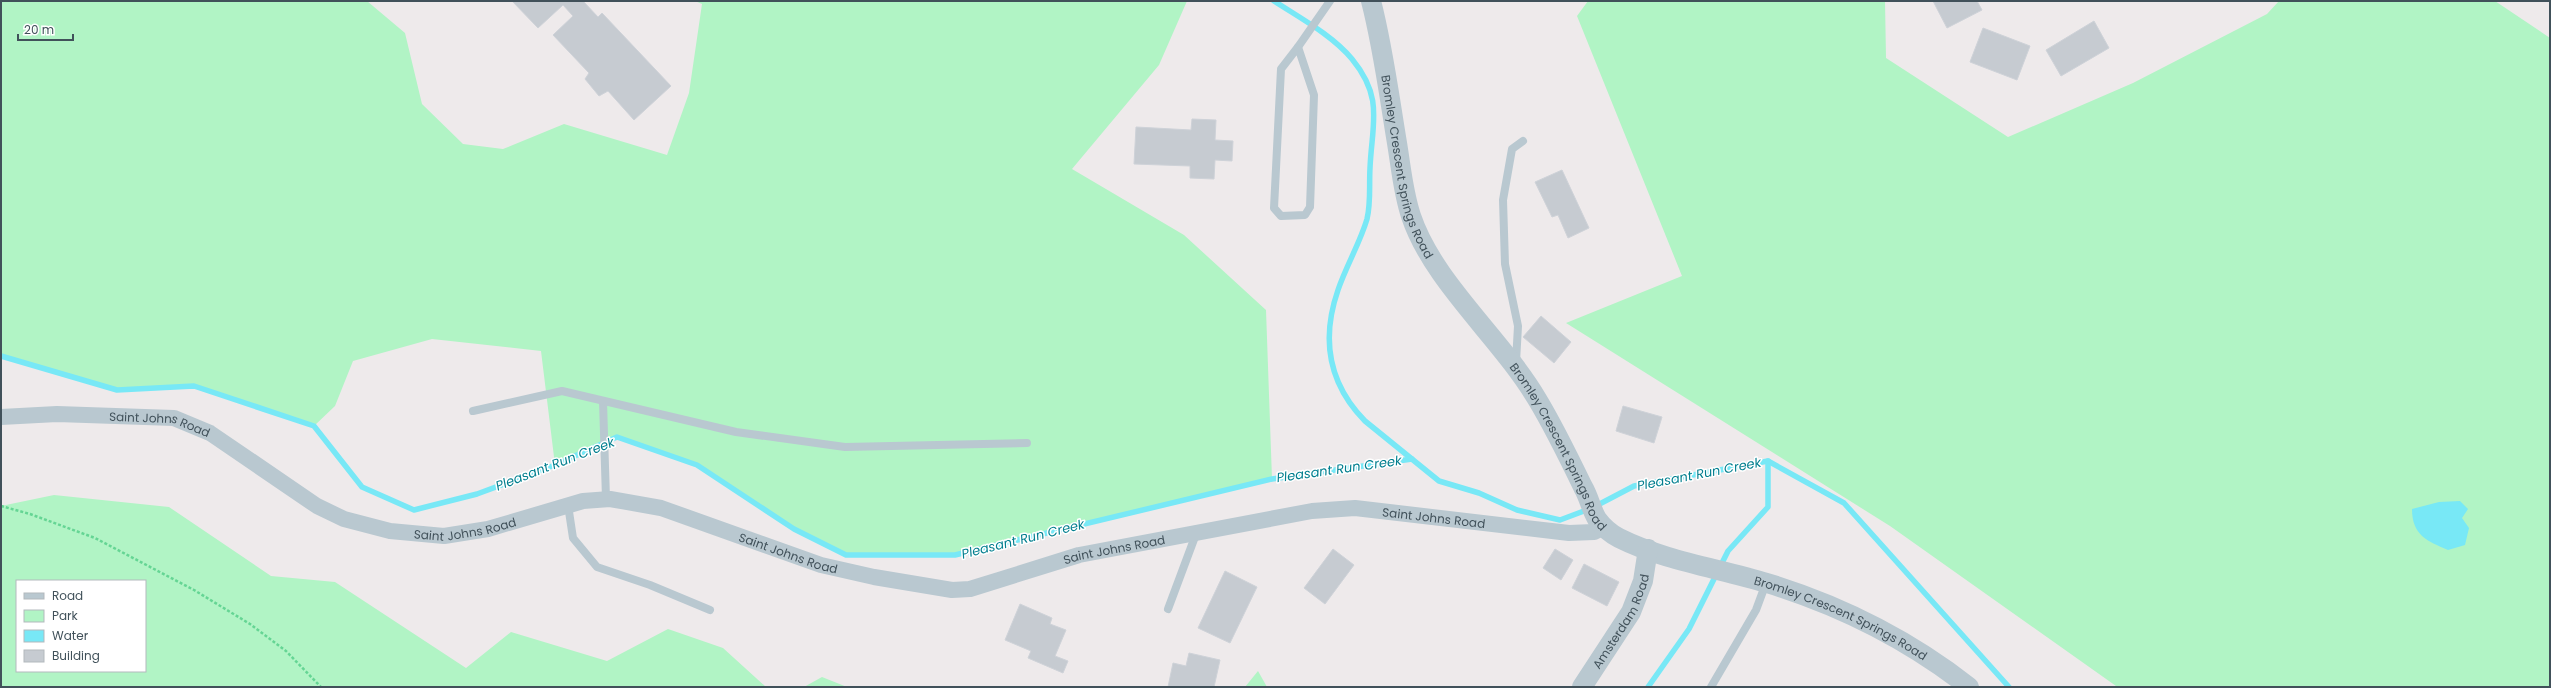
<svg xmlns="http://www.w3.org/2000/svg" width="2551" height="688" viewBox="0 0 2551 688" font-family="Poppins,sans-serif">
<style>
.green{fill:#b1f4c5;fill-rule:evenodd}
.water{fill:#78e8f6}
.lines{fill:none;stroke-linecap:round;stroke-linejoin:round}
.stream{stroke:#78e8f6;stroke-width:5.5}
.building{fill:#c6cbd1;stroke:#ced2d8}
.path{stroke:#65d594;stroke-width:2.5;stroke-dasharray:3 2;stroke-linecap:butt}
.service{stroke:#b9c8d0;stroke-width:8}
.minor{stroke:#b9c8d0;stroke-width:16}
.tertiary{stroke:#b9c8d0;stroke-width:20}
.labels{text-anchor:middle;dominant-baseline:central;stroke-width:3;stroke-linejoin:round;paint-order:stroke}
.street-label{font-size:12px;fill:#41515a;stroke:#fff}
.water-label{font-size:13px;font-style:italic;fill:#037f8f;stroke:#fff}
</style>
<rect width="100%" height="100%" fill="#eeeaeb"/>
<g class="green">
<path d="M1,1h366l38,32 17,71 41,40 40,5 61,-25 103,31 22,-62 13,-89 -7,-3h492l-28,64 -87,104 112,66 82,75 6,169 -317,76h-109l-52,-26 -97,-64 -80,-28 -62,28 -14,-114 -109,-12 -79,22 -18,45 -21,20 -120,-40 -77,4 -116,-34z"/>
<path d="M1588,1h297l1,57 122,79 125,-54 134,-69 12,-13h216l55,37v649l-434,-1 -226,-160 -324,-203 116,-47 -105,-260z"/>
<path d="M54,495l115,12 102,69 64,6 131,86 45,-36 96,29 61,-32 55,19 43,39h-765v-181zM17,581h128v90h-128z"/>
<path d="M1258,671l9,16h-22z"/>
<path d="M822,677l25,10h-43z"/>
</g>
<path class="water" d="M2460,501l8,8 -6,9 7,10 -4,17 -17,5c-21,-9 -36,-15 -36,-41l27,-7z"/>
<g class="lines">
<g class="stream">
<path d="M1274,1c26,17 58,34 78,58 32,39 20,64 18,109 -1,17 1,35 -3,51 -7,24 -21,47 -29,71 -17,49 -10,93 27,131l74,60 40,12 38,17 43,10 32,-12 42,-22 134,-25 76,42 165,184"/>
<path d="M1,356l116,34 77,-4 120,40 48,61 52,23 63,-16 78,-29 62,-28 80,28 97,64 52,26h109l317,-76 140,-20"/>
<path d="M1648,687l41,-58 39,-78 40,-44v-46"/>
</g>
</g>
<g class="building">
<path d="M512,1h71l15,16 4,-4 69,73 -37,34 -26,-29 -9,5 -14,-17 4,-6 -36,-38 20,-19 -10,-11 -25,23z"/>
<path d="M1933,1h44l5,9 -35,18z"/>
<path d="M2094,21l15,27 -48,28 -15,-26z"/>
<path d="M1983,28l47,18 -13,34 -47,-18z"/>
<path d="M1192,119l24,1 -1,20 18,1 -1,20 -17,-1 -1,19 -24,-1v-12l-56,-2 2,-37 55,3z"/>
<path d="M1562,170l27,58 -21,10 -10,-23 -6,2 -17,-35z"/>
<path d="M1541,316l30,26 -17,21 -31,-26z"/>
<path d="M1623,406l39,11 -8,26 -38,-12z"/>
<path d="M1333,549l21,16 -29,39 -21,-16z"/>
<path d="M1555,549l18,11 -12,20 -18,-12z"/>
<path d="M1584,564l35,18 -12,24 -35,-18z"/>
<path d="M1225,571l32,16 -27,56 -32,-15z"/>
<path d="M1020,604l32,14 -2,6 16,6 -11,26 13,5 -5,12 -35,-15 3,-7 -26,-11z"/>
<path d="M1189,653l31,7 -6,27h-46l5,-24 13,3z"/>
</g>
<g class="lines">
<path class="path" d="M1,506l29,8 65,24 99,52 56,34 36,27 35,36"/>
<g class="service">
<path d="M1298,47l16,48 -4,112 -5,8 -24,1 -7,-8 7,-139z"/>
<path d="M1298,47l32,-46"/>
<path d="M1516,362l2,-36 -13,-62 -2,-64 9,-51 11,-8"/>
<path d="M603,401l3,98"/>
<path d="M473,411l89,-20 174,41 109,15 182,-4"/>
<path d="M568,505l5,33 24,29 53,18 60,25"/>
<path d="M1168,609l28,-75"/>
<path d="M1711,687l45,-77 10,-27"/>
</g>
<path class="minor" id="s1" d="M1,417l56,-3 117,4 36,15 107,73 27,13 46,12 54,5 44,-7 95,-28 27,-2 51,9 160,57 53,12 78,13 18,-1 109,-34 233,-44 43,-3 214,25 25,-1 10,-5"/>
<g class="tertiary">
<path id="s2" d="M1371,1c12,46 18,94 26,142 4,24 6,49 14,73 22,66 90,122 126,183 17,28 32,59 46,88 6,10 8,22 14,32 6,8 14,15 22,19 46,23 99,30 148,45 72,22 142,57 202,104"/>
<path id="s3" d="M1582,687l49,-75 12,-31 5,-32"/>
</g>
</g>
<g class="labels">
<g class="street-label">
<text stroke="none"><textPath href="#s2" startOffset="170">Bromley Crescent Springs Road</textPath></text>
<text stroke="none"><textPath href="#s1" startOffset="160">Saint Johns Road</textPath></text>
<text stroke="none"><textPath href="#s2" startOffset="494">Bromley Crescent Springs Road</textPath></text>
<text stroke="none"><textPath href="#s1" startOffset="1491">Saint Johns Road</textPath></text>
<text stroke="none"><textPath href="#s1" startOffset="495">Saint Johns Road</textPath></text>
<text stroke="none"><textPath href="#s1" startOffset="1167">Saint Johns Road</textPath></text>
<text stroke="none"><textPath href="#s1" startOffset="831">Saint Johns Road</textPath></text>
<text stroke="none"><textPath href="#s2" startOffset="842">Bromley Crescent Springs Road</textPath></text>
<text stroke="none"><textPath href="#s3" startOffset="77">Amsterdam Road</textPath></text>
</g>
<g class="water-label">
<text transform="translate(555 464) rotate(-21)">Pleasant Run Creek</text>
<text transform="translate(1339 469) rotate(-8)">Pleasant Run Creek</text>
<text transform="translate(1699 474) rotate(-11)">Pleasant Run Creek</text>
<text transform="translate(1023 539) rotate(-14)">Pleasant Run Creek</text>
</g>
</g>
<rect width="2551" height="688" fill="none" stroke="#41515a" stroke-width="4"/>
<rect x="16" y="580" width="130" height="92" fill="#ffffff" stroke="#b3b9bd"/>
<rect x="24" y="593" width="20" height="6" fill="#b9c8d0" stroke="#b3b9bd"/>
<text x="52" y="600" font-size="12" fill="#41515a">Road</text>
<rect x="24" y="610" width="20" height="12" fill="#b1f4c5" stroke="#b3b9bd"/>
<text x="52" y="620" font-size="12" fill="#41515a">Park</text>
<rect x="24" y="630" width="20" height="12" fill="#78e8f6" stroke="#b3b9bd"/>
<text x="52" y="640" font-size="12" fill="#41515a">Water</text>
<rect x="24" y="650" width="20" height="12" fill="#c6cbd1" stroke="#b3b9bd"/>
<text x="52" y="660" font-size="12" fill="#41515a">Building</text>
<path d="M18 34v6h55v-6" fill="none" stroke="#41515a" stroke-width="2"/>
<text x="24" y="34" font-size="12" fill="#41515a" stroke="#ffffff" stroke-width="3" paint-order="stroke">20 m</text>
</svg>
